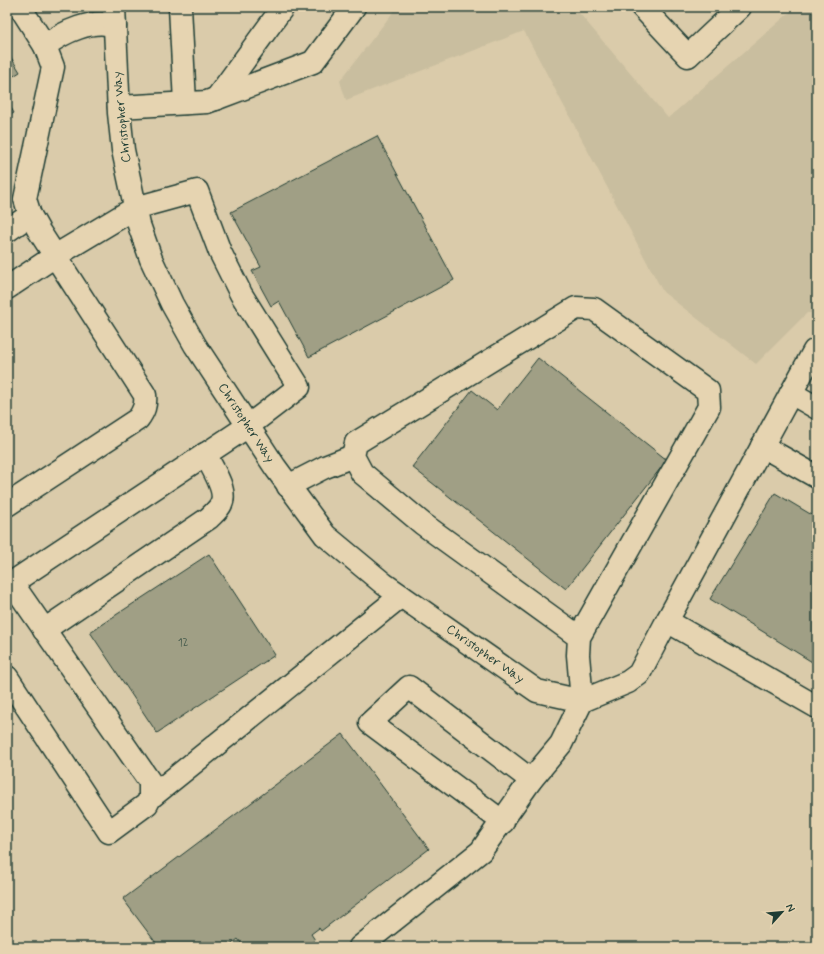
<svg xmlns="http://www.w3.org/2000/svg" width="824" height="954" viewBox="0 0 824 954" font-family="Mynerve,sans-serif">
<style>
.built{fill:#c9be9f}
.building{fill:#a09f85;stroke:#1f3d34}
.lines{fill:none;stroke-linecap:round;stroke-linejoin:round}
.minor-casing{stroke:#1f3d34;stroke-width:25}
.minor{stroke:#e6d4b1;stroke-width:22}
.labels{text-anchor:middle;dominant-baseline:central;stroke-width:3.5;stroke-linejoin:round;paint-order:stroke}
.number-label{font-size:11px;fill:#3f5648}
.street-label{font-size:13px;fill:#1f3d34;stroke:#e6d4b1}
</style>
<rect width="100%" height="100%" fill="#dacbaa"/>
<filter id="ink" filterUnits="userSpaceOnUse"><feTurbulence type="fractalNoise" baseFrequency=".025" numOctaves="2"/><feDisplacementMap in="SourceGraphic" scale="8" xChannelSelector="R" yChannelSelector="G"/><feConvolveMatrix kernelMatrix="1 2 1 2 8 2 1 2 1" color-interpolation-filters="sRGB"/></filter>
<g filter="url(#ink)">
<path class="built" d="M397,7h177l94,111 128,-111h21v306h-10l-51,51 -93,-72 -139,-261 -178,69 -6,-19z"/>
<g class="building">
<path d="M7,51l13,21 -13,8z"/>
<path d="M7,101l7,12 -7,4z"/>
<path d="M377,136l77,144 -145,77 -30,-56 -8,5 -19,-35 9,-4 -30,-55z"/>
<path d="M538,358l129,102 -101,129 -154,-122 60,-77 25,20z"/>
<path d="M775,493l42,25v147l-107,-66z"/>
<path d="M209,554l66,101 -118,78 -67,-101z"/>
<path d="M343,734l86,115 -108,82 -2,-3 -8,6 4,6 -9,7h-62l-6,-8 -10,8h-69l-36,-48z"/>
</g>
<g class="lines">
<g class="minor-casing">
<g id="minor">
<path d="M20,7l25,39c18,-14 48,-28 70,-20"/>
<path d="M114,7l5,106 4,37 16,75 12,34 21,45 23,41 80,122 50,68 59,49 153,107 45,10"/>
<path d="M180,7l5,96"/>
<path d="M642,7l46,49 52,-49"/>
<path d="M216,99l67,-92"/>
<path d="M119,107l88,-5 106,-40 41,-55"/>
<path d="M7,231l23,-16"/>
<path d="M7,288l48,-32 80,-48 62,-17 23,61 21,42 58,93 -51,39 -241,160"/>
<path d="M817,351h-3l-147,270 150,86"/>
<path d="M791,393l26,15"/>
<path d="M762,446l55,31"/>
<path d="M288,486l37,-19 28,-11"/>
<path d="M7,505l131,-86c6,-8 8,-14 7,-24l-106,-164 -9,-16 -5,-16 28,-132 -8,-21"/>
<path d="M44,630l165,-112c4,-4 10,-9 12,-14 7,-13 -10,-38 -16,-50"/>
<path d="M7,677l102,155 38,-28 3,-6v-16l-138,-199"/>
<path d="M582,701l46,-19 11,-8 28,-53"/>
<path d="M150,798l251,-202"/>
<path d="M503,822l-133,-99 39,-36 122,93"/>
<path d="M360,947l121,-96 50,-71 30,-36 21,-43 -4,-46 1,-18 -156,-113 -61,-51 -9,-17 3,-13 220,-135 18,1 114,82 1,16 -130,230"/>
</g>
</g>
<use href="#minor" class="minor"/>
</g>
</g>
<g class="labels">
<g class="number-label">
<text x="183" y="643">12</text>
</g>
<g class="street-label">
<text transform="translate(122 117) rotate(-96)">Christopher Way</text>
<text transform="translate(246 423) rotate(57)">Christopher Way</text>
<text transform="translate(485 654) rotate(35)">Christopher Way</text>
</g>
</g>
<rect width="824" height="954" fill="none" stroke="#e6d4b1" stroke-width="24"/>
<rect x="12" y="12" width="800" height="930" fill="none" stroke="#1f3d34" stroke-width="1.5" filter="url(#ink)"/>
<g transform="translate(782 912) rotate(63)" stroke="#e6d4b1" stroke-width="3" paint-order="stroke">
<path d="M0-3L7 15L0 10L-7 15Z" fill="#1f3d34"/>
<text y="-6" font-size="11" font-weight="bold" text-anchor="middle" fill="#1f3d34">N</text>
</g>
</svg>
